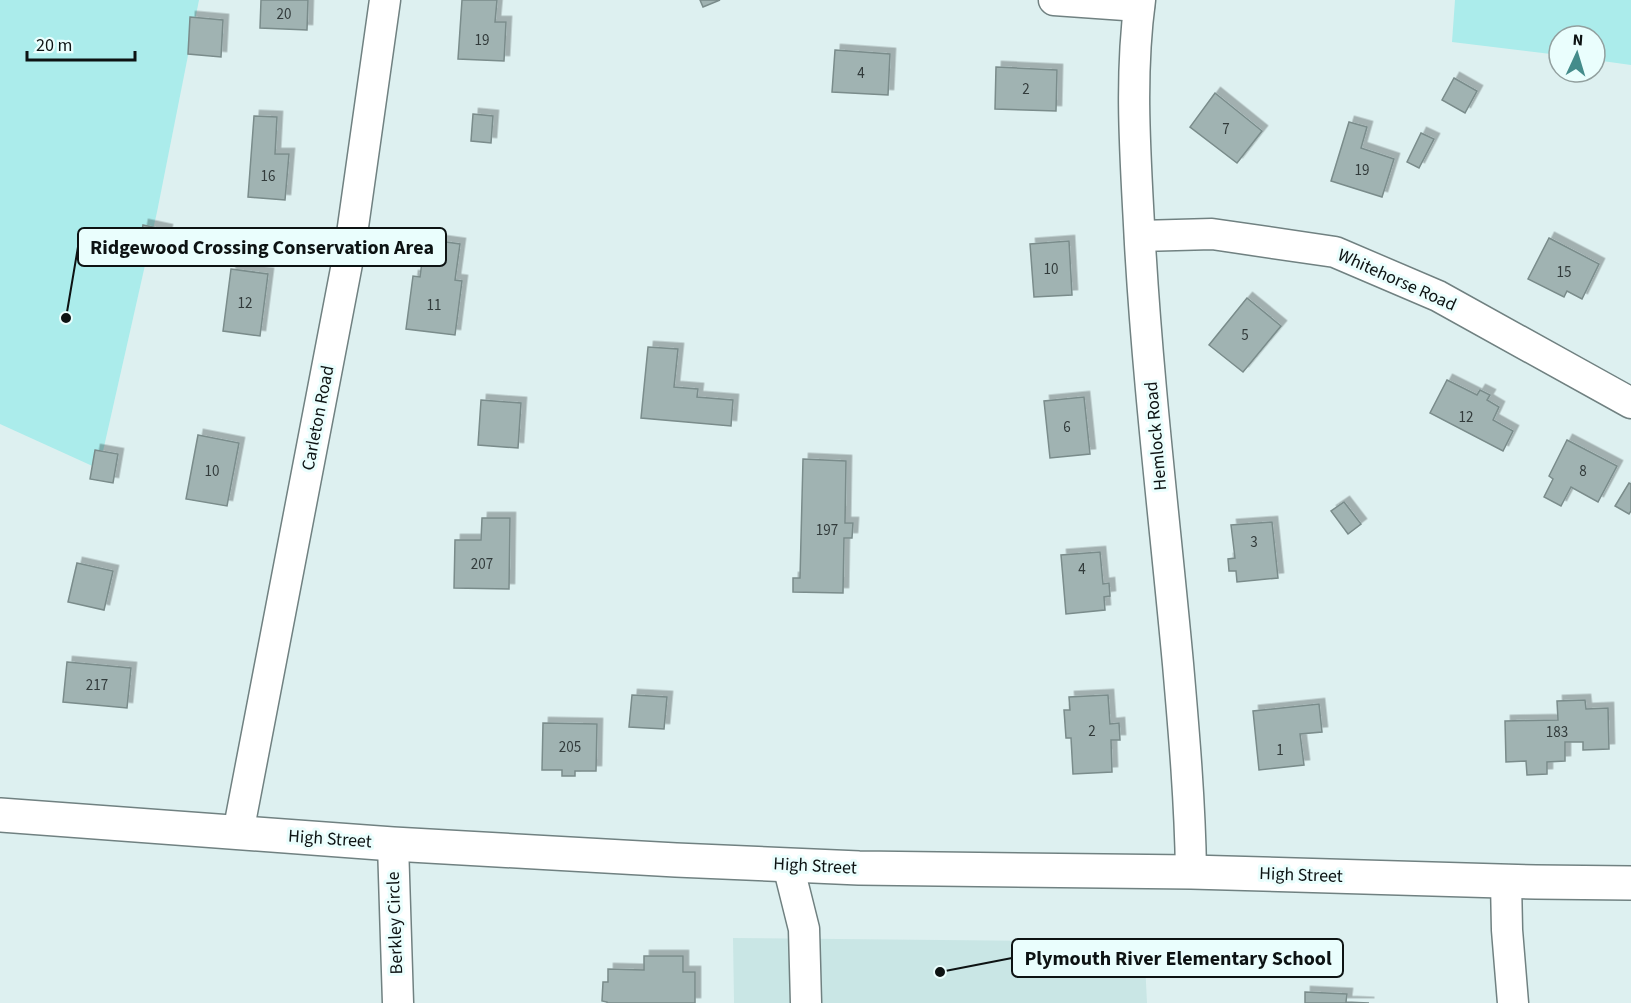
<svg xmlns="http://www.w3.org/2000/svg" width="1631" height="1003" viewBox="0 0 1631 1003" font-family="'Source Sans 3',sans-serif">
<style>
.built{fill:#c9e6e5}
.green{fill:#abeceb}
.building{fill:#a0b3b2;stroke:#7a8c8b;stroke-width:1.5;filter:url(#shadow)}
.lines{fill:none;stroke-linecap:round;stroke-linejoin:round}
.street-casing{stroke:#708181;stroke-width:33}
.secondary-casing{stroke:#708181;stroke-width:36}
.street{stroke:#fff;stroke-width:30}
.secondary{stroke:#fff;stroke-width:33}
.labels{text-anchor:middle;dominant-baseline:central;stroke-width:6;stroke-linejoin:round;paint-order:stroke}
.number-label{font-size:15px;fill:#323b3b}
.street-label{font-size:18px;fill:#0d1313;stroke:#eafefd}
.leader{fill:none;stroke:#0d1313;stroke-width:2}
.callout-dot{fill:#0d1313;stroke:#eafefd;stroke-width:2}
.callout{fill:#eafefd;stroke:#0d1313;stroke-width:2}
.callout-label{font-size:20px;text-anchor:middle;font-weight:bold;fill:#0d1313}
</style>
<defs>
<filter id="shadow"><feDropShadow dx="5.5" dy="-5.5" stdDeviation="0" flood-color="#0004"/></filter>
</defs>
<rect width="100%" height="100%" fill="#ddf0f0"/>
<path class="built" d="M733,938l411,4 3,61h-413z"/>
<g class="green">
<path d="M0,0h199l-42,212 -58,257 -99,-45z"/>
<path d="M1455,0h176v65l-36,-5v-24h-36v19l-107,-13z"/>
</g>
<g class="building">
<path d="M261,0h47l-1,30 -47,-2z"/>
<path d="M462,0h35l-2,22h11l-2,39 -46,-2z"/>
<path d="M700,0h20l-17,7z"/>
<path d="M190,17l33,3 -2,37 -33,-3z"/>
<path d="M835,50l55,4 -2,41 -56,-3z"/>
<path d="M996,67l61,3 -1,41 -61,-2z"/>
<path d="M1454,78l23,13 -12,22 -23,-13z"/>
<path d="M1215,93l47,38 -25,32 -47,-36z"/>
<path d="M473,114l20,2 -2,27 -20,-2z"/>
<path d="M254,116l23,1 -2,37h14l-4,46 -37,-3z"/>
<path d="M1349,122l18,5 -6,21 33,11 -12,38 -51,-16z"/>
<path d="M1421,133l13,6 -15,29 -12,-6z"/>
<path d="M143,225l24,5 -5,21 -23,-5z"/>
<path d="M1549,238l50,26 -17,35 -15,-8 -3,6 -36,-18z"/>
<path d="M425,239l35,5 -5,36 7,1 -7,54 -49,-6 7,-53 7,1z"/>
<path d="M1069,241l3,54 -38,2 -4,-53z"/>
<path d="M231,269l37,5 -8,62 -37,-5z"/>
<path d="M1247,298l34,28 -38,46 -34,-27z"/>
<path d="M648,347l30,2 -4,38 24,2 -1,8 36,3 -2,26 -90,-8z"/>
<path d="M1447,380l30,15 3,-5 10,5 -3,5 12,7 -6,13 20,11 -10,20 -73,-38z"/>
<path d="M1084,397l6,57 -40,4 -6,-57z"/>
<path d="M481,400l40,3 -3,45 -40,-3z"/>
<path d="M198,435l41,8 -12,63 -41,-7z"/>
<path d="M1567,440l50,26 -19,36 -27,-15 -10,19 -17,-9 9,-18 -4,-3z"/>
<path d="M95,450l23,4 -5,29 -23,-4z"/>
<path d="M803,459l43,2 -1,62h8l-1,15h-8l-1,55 -50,-1v-14h7z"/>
<path d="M1629,483l2,1v27l-2,3 -14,-8z"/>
<path d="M1344,502l17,22 -13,10 -17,-23z"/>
<path d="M482,518h28l-1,71 -55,-1 1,-48h26z"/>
<path d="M1272,522l6,56 -41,4 -1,-11h-7l-1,-12 7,-1 -4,-33z"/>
<path d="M1100,552l3,32 6,-1 1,13 -6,1 1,13 -39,4 -5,-59z"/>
<path d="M77,563l36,8 -9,39 -36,-8z"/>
<path d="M67,662l64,6 -4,40 -64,-6z"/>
<path d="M632,695l35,2 -3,32 -35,-2z"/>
<path d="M1108,695l2,29 9,-1 1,17h-9l1,32 -39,2 -2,-36h-5l-2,-28h6l-1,-13z"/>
<path d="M1585,700l1,9 22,-1 1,41 -26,1v-8h-18v19l-18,1v12l-20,1 -1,-14 -20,1 -1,-41 53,-1 -1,-19z"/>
<path d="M1319,704l3,28 -22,2 4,31 -45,5 -6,-59z"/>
<path d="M543,723l54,1 -1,47h-21v5h-13v-6h-20z"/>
<path d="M644,956h39v16h12v31h-88v-1l-5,-1 1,-19h5v-13l36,1z"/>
<path d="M1305,992l42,2 -1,8 23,1h-64z"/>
</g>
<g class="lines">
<g class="street-casing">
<g id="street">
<path d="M1054,0l85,6"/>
<path d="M1140,0c-11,81 -4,163 0,244 8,140 25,280 38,420 6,69 12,138 13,208"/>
<path d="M1140,236l72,-2 123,18 103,44 193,107"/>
<path d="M238,833l112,-585 35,-248"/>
<path d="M393,844l5,159"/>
<path d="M788,865l16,64 2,74"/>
<path d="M1506,881l1,49 6,73"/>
</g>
</g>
<g class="secondary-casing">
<path id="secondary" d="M0,815l393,29 283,16 183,8 332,4 345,10 95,1"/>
</g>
<use href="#street" class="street"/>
<use href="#secondary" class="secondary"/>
</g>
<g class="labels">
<g class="number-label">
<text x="284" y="14">20</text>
<text x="482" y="40">19</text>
<text x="861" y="73">4</text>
<text x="1026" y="89">2</text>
<text x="1226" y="129">7</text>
<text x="1362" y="170">19</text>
<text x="268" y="176">16</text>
<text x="1051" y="269">10</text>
<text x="1564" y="272">15</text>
<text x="245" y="303">12</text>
<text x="434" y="305">11</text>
<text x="1245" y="335">5</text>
<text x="1466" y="417">12</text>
<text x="1067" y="427">6</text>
<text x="212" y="471">10</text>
<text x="1583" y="471">8</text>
<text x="827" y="530">197</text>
<text x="1254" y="542">3</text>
<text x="482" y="564">207</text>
<text x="1082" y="569">4</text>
<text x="97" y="685">217</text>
<text x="1092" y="731">2</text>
<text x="1557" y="732">183</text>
<text x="570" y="747">205</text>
<text x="1280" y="750">1</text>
</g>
<g class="street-label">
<text transform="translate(1397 280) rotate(24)">Whitehorse Road</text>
<text transform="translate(318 418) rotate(-79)">Carleton Road</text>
<text transform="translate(1156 436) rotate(-95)">Hemlock Road</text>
<text transform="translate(330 839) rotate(4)">High Street</text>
<text transform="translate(815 866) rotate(3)">High Street</text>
<text transform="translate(1301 875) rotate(2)">High Street</text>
<text transform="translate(395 923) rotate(-92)">Berkley Circle</text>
</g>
</g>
<path class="leader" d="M66 318L78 247M940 972L1012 958"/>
<g class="callout-dot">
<circle cx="66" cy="318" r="6"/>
<circle cx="940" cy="972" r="6"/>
</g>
<g class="callout">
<rect x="78" y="228" width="368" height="38" rx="6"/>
<rect x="1012" y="939" width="331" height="38" rx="6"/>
</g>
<g class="callout-label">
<text x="262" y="254">Ridgewood Crossing Conservation Area</text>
<text x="1178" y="965">Plymouth River Elementary School</text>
</g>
<g transform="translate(1577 54) rotate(4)"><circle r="28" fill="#eafefd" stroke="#92a09f" stroke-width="1.5"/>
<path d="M0-4.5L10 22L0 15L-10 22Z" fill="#448c8b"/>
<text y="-9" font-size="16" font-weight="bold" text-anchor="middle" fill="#0d1313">N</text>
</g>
<path d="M27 51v9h108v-9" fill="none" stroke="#0d1313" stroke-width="3"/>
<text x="36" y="51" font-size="18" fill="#0d1313" stroke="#eafefd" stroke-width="4.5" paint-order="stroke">20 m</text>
</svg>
